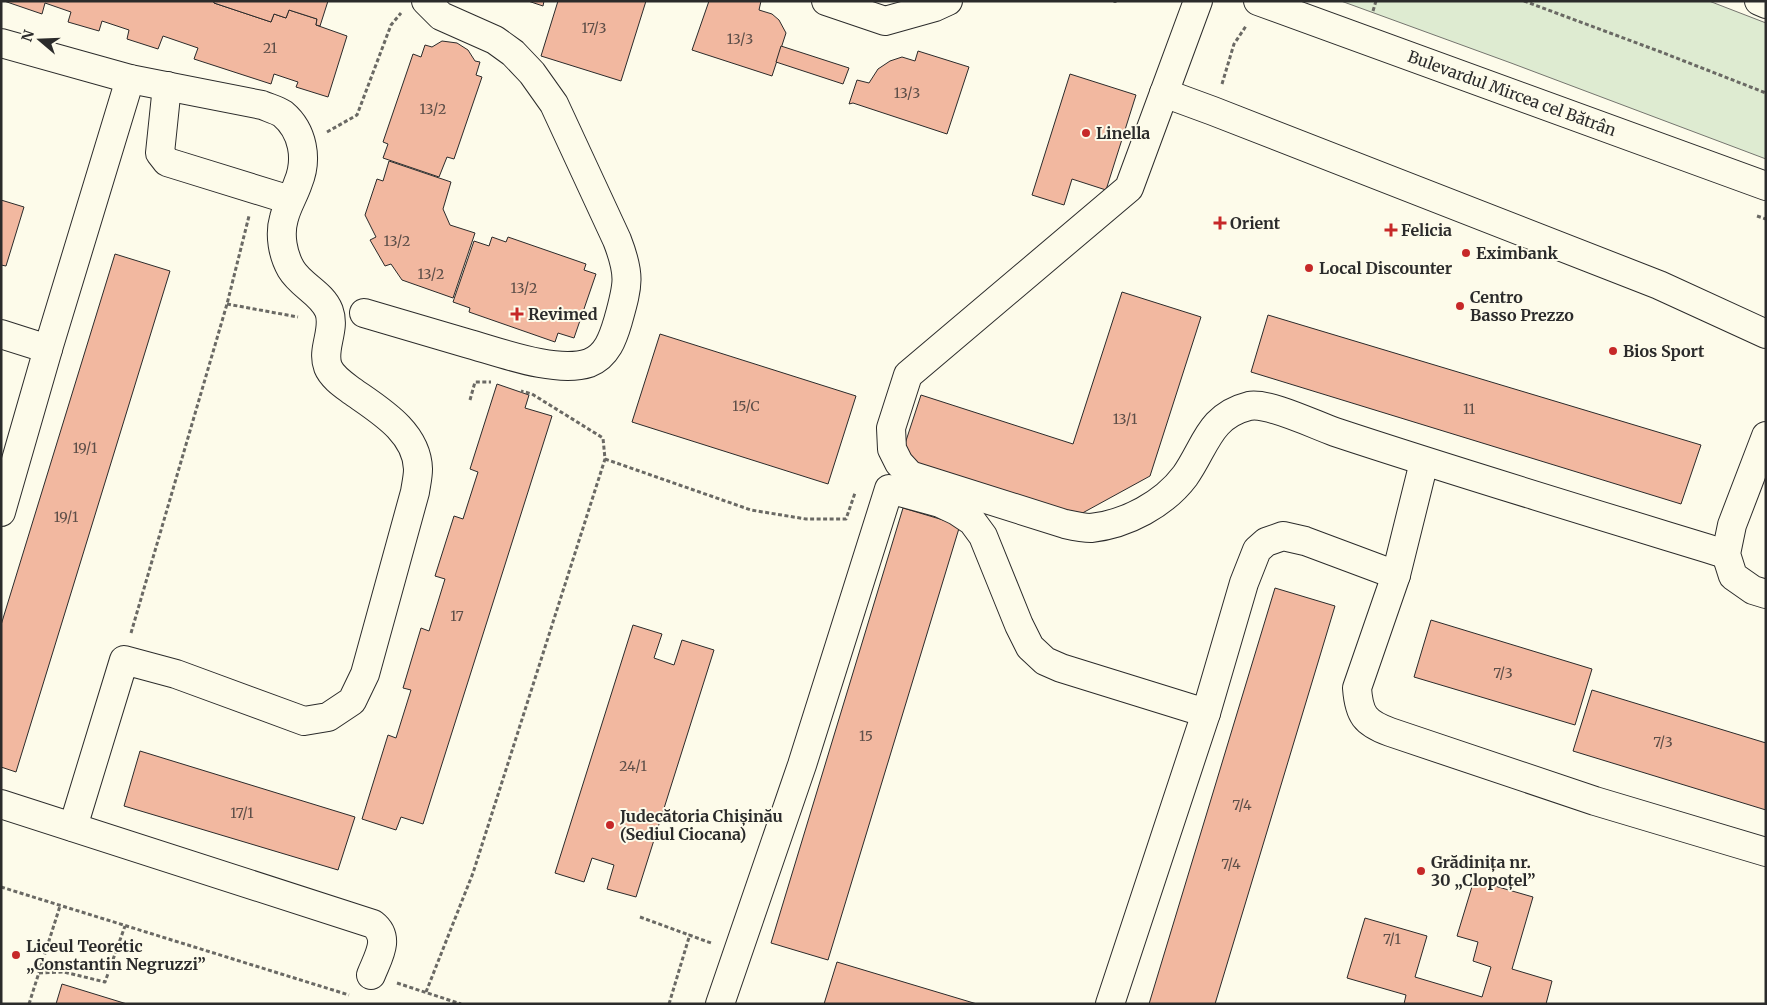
<svg xmlns="http://www.w3.org/2000/svg" width="1767" height="1005" viewBox="0 0 1767 1005" font-family="Merriweather,serif">
<style>
.green{fill:#deebd1;stroke:#74746e}
.building{fill:#f2b8a0;stroke:#2b2b2b}
.lines{fill:none;stroke-linecap:round;stroke-linejoin:round}
.minor-casing{stroke:#2b2b2b;stroke-width:30}
.major-casing{stroke:#2b2b2b;stroke-width:30}
.path{stroke:#6a6964;stroke-width:3;stroke-dasharray:4 2.5;stroke-linecap:butt}
.minor{stroke:#fdfbea;stroke-width:28}
.major{stroke:#fdfbea;stroke-width:28}
.poi-dot{fill:#c62828;stroke:#fdfbea;stroke-width:2}
.labels{text-anchor:middle;dominant-baseline:central;stroke-width:4;stroke-linejoin:round;paint-order:stroke}
.number-label{font-size:14px;fill:#5d4e48}
.street-label{font-size:16px;fill:#2b2b2b;stroke:#fdfbea}
.poi-label{font-size:16px;font-weight:bold;fill:#2b2b2b;stroke:#fdfbea;text-anchor:start}
</style>
<rect width="100%" height="100%" fill="#fdfbea"/>
<path class="green" d="M1341,1h368l57,22v136l-255,-96z"/>
<g class="building">
<path d="M4,1h210v2l57,19 3,-8 12,4 3,-8 28,9 -1,6 31,11 -19,61 -32,-10 2,-5 -24,-8 -3,10 -77,-25 4,-11 -35,-12 -5,13 -31,-10 2,-9 -27,-9 -3,10 -31,-9 3,-10 -26,-9 -3,11z"/>
<path d="M214,1h114l-8,25 -4,-1 1,-6 -28,-9 -3,8 -12,-4 -3,8 -57,-19z"/>
<path d="M528,1h16l-1,5z"/>
<path d="M558,1h88l-25,80 -80,-25z"/>
<path d="M709,1h52l-2,9 13,4 7,6 7,13 -14,43 -80,-26z"/>
<path d="M442,41l15,2 11,7 7,11 5,1 -4,13 6,2 -28,82 -7,-2 -8,20 -56,-19 5,-14 -5,-2 30,-88 8,3 4,-12 7,2z"/>
<path d="M781,46l68,22 -6,16 -67,-22z"/>
<path d="M918,51l51,16 -22,67 -94,-31 -4,1 8,-24 12,3 9,-14 12,-8 12,-4 13,4z"/>
<path d="M1070,74l66,21 -30,95 -34,-11 -8,26 -32,-10z"/>
<path d="M389,161l62,21 -8,27 7,16 25,8 -22,65 -51,-18 -11,-16 -6,2 -15,-26 6,-3 -11,-22 12,-36 6,2z"/>
<path d="M1,200l23,7 -18,59 -5,-1z"/>
<path d="M492,237l14,5 2,-5 78,27 -2,6 12,4 -22,64 -16,-5 -3,9 -86,-30 1,-4 -17,-6 21,-61 15,5z"/>
<path d="M115,254l55,17 -154,501 -15,-5v-142z"/>
<path d="M1122,292l79,25 -51,159 -73,40 -177,-57 21,-64 152,49z"/>
<path d="M1268,315l433,130 -20,59 -430,-132z"/>
<path d="M660,334l196,62 -28,88 -196,-62z"/>
<path d="M497,384l32,11 -4,13 27,8 -129,408 -22,-7 -5,13 -34,-11 26,-84 8,3 15,-48 -8,-2 18,-60 8,3 16,-52 -10,-3 19,-60 9,3 15,-47 -8,-3z"/>
<path d="M903,508l57,17 -132,435 -57,-17z"/>
<path d="M1275,588l60,18 -120,398h-66z"/>
<path d="M1431,620l161,49 -17,56 -161,-48z"/>
<path d="M633,625l29,9 -8,24 20,7 8,-25 32,10 -78,247 -29,-8 7,-24 -22,-7 -8,24 -29,-9z"/>
<path d="M1592,690l174,53v67l-193,-59z"/>
<path d="M140,751l215,66 -17,53 -214,-64z"/>
<path d="M1474,880l59,17 -21,72 40,12 -6,23h-142l2,-9 -59,-17 18,-60 62,18 -12,41 67,20 9,-30 -18,-6 5,-19 -21,-6z"/>
<path d="M837,962l140,42h-153z"/>
<path d="M62,984l65,20h-71z"/>
</g>
<g class="lines">
<g class="minor-casing">
<g id="minor">
<path d="M826,1l59,20 50,-14 13,-6"/>
<path d="M1198,1l-69,187 -221,187 -17,53 1,21 7,14 11,12 155,49c9,2 18,4 26,4 36,-4 73,-24 94,-52 21,-30 24,-60 64,-70 19,-4 66,19 86,26 130,43 260,82 391,122"/>
<path d="M1,43l129,36 132,26c7,3 15,5 21,9 20,17 25,45 15,69 -4,12 -11,23 -14,35 -5,17 -1,37 7,51 10,17 31,24 38,42 7,19 -8,38 -1,56 4,10 16,18 24,24 27,19 65,41 66,78 0,8 -2,16 -3,23l-50,182 -13,27 -24,16 -24,4 -128,-47 -52,-14 -51,167"/>
<path d="M167,86l-7,67 7,9 123,38"/>
<path d="M1164,93l49,18 446,174 107,49"/>
<path d="M364,313c34,10 68,20 102,30 33,9 90,31 123,20 18,-7 24,-25 29,-42 10,-36 13,-45 -1,-81l-63,-136 -22,-31 -19,-20 -18,-13 -54,-24 -15,-15"/>
<path d="M1,334l47,15 -47,163"/>
<path d="M48,349l82,-270"/>
<path d="M1766,436l-34,89 -6,29 7,22 20,14 13,4"/>
<path d="M1424,462l-28,113 -39,113c2,27 8,35 33,44l205,69 171,51"/>
<path d="M1,804l372,120c18,14 5,33 -2,51"/>
<path d="M720,1004l82,-239 87,-276 51,14 17,8 15,10 11,15 36,89 11,22 15,14 16,7 145,45"/>
<path d="M1110,1004l96,-291 38,-130 13,-33 9,-8 17,-6 22,5 91,34"/>
</g>
</g>
<g class="major-casing">
<g id="major">
<path d="M1258,1l508,185"/>
<path d="M1759,1l7,3"/>
</g>
</g>
<g class="path">
<path d="M1524,1l137,51 105,41"/>
<path d="M1115,3v-2"/>
<path d="M1373,11l3,-10"/>
<path d="M1222,84l12,-40 12,-18"/>
<path d="M327,132l30,-17 34,-90 10,-12"/>
<path d="M1757,216l9,3"/>
<path d="M227,304l71,13"/>
<path d="M470,400l5,-18h16"/>
<path d="M605,459l146,51 55,9h40l9,-26"/>
<path d="M131,633l96,-329 22,-88"/>
<path d="M1,887l348,108"/>
<path d="M640,917l71,26"/>
<path d="M39,973l25,-1 41,10 20,-56"/>
<path d="M397,983l64,21"/>
<path d="M426,992l47,-119 132,-414 -2,-21 -71,-44 -11,-3"/>
<path d="M29,1004l31,-98"/>
<path d="M669,1004l21,-70"/>
</g>
<use href="#minor" class="minor"/>
<use href="#major" class="major"/>
</g>
<g class="poi-dot">
<circle cx="1086" cy="133" r="5"/>
<path d="M1217.5 215.5h5v5h5v5h-5v5h-5v-5h-5v-5h5z"/>
<path d="M1388.5 222.5h5v5h5v5h-5v5h-5v-5h-5v-5h5z"/>
<circle cx="1466" cy="253" r="5"/>
<circle cx="1309" cy="268" r="5"/>
<circle cx="1460" cy="306" r="5"/>
<path d="M514.5 306.5h5v5h5v5h-5v5h-5v-5h-5v-5h5z"/>
<circle cx="1613" cy="351" r="5"/>
<circle cx="610" cy="825" r="5"/>
<circle cx="1421" cy="871" r="5"/>
<circle cx="16" cy="955" r="5"/>
</g>
<g class="labels">
<g class="number-label">
<text x="594" y="28">17/3</text>
<text x="740" y="39">13/3</text>
<text x="270" y="48">21</text>
<text x="907" y="93">13/3</text>
<text x="433" y="109">13/2</text>
<text x="397" y="241">13/2</text>
<text x="431" y="274">13/2</text>
<text x="524" y="288">13/2</text>
<text x="746" y="406">15/C</text>
<text x="1469" y="409">11</text>
<text x="1125" y="419">13/1</text>
<text x="85" y="448">19/1</text>
<text x="66" y="517">19/1</text>
<text x="457" y="616">17</text>
<text x="1503" y="673">7/3</text>
<text x="866" y="736">15</text>
<text x="1663" y="742">7/3</text>
<text x="633" y="766">24/1</text>
<text x="1242" y="805">7/4</text>
<text x="242" y="813">17/1</text>
<text x="1231" y="864">7/4</text>
<text x="1392" y="939">7/1</text>
</g>
<g class="street-label">
<text transform="translate(1512 93) rotate(20)">Bulevardul Mircea cel Bătrân</text>
</g>
<g class="poi-label">
<text x="1096" y="133">Linella</text>
<text x="1230" y="223">Orient</text>
<text x="1401" y="230">Felicia</text>
<text x="1476" y="253">Eximbank</text>
<text x="1319" y="268">Local Discounter</text>
<text x="1470" y="297">Centro<tspan x="1470" dy="18">Basso Prezzo</tspan></text>
<text x="528" y="314">Revimed</text>
<text x="1623" y="351">Bios Sport</text>
<text x="620" y="816">Judecătoria Chișinău<tspan x="620" dy="18">(Sediul Ciocana)</tspan></text>
<text x="1431" y="862">Grădinița nr.<tspan x="1431" dy="18">30 „Clopoțel”</tspan></text>
<text x="26" y="946">Liceul Teoretic<tspan x="26" dy="18">„Constantin Negruzzi”</tspan></text>
</g>
</g>
<rect width="1767" height="1005" fill="none" stroke="#2b2b2b" stroke-width="5"/>
<g transform="translate(40 40) rotate(289)" stroke="#fdfbea" stroke-width="4" paint-order="stroke">
<path d="M0-4L9 19L0 12L-9 19Z" fill="#2b2b2b"/>
<text y="-8" font-size="14" font-weight="bold" text-anchor="middle" fill="#2b2b2b">N</text>
</g>
</svg>
